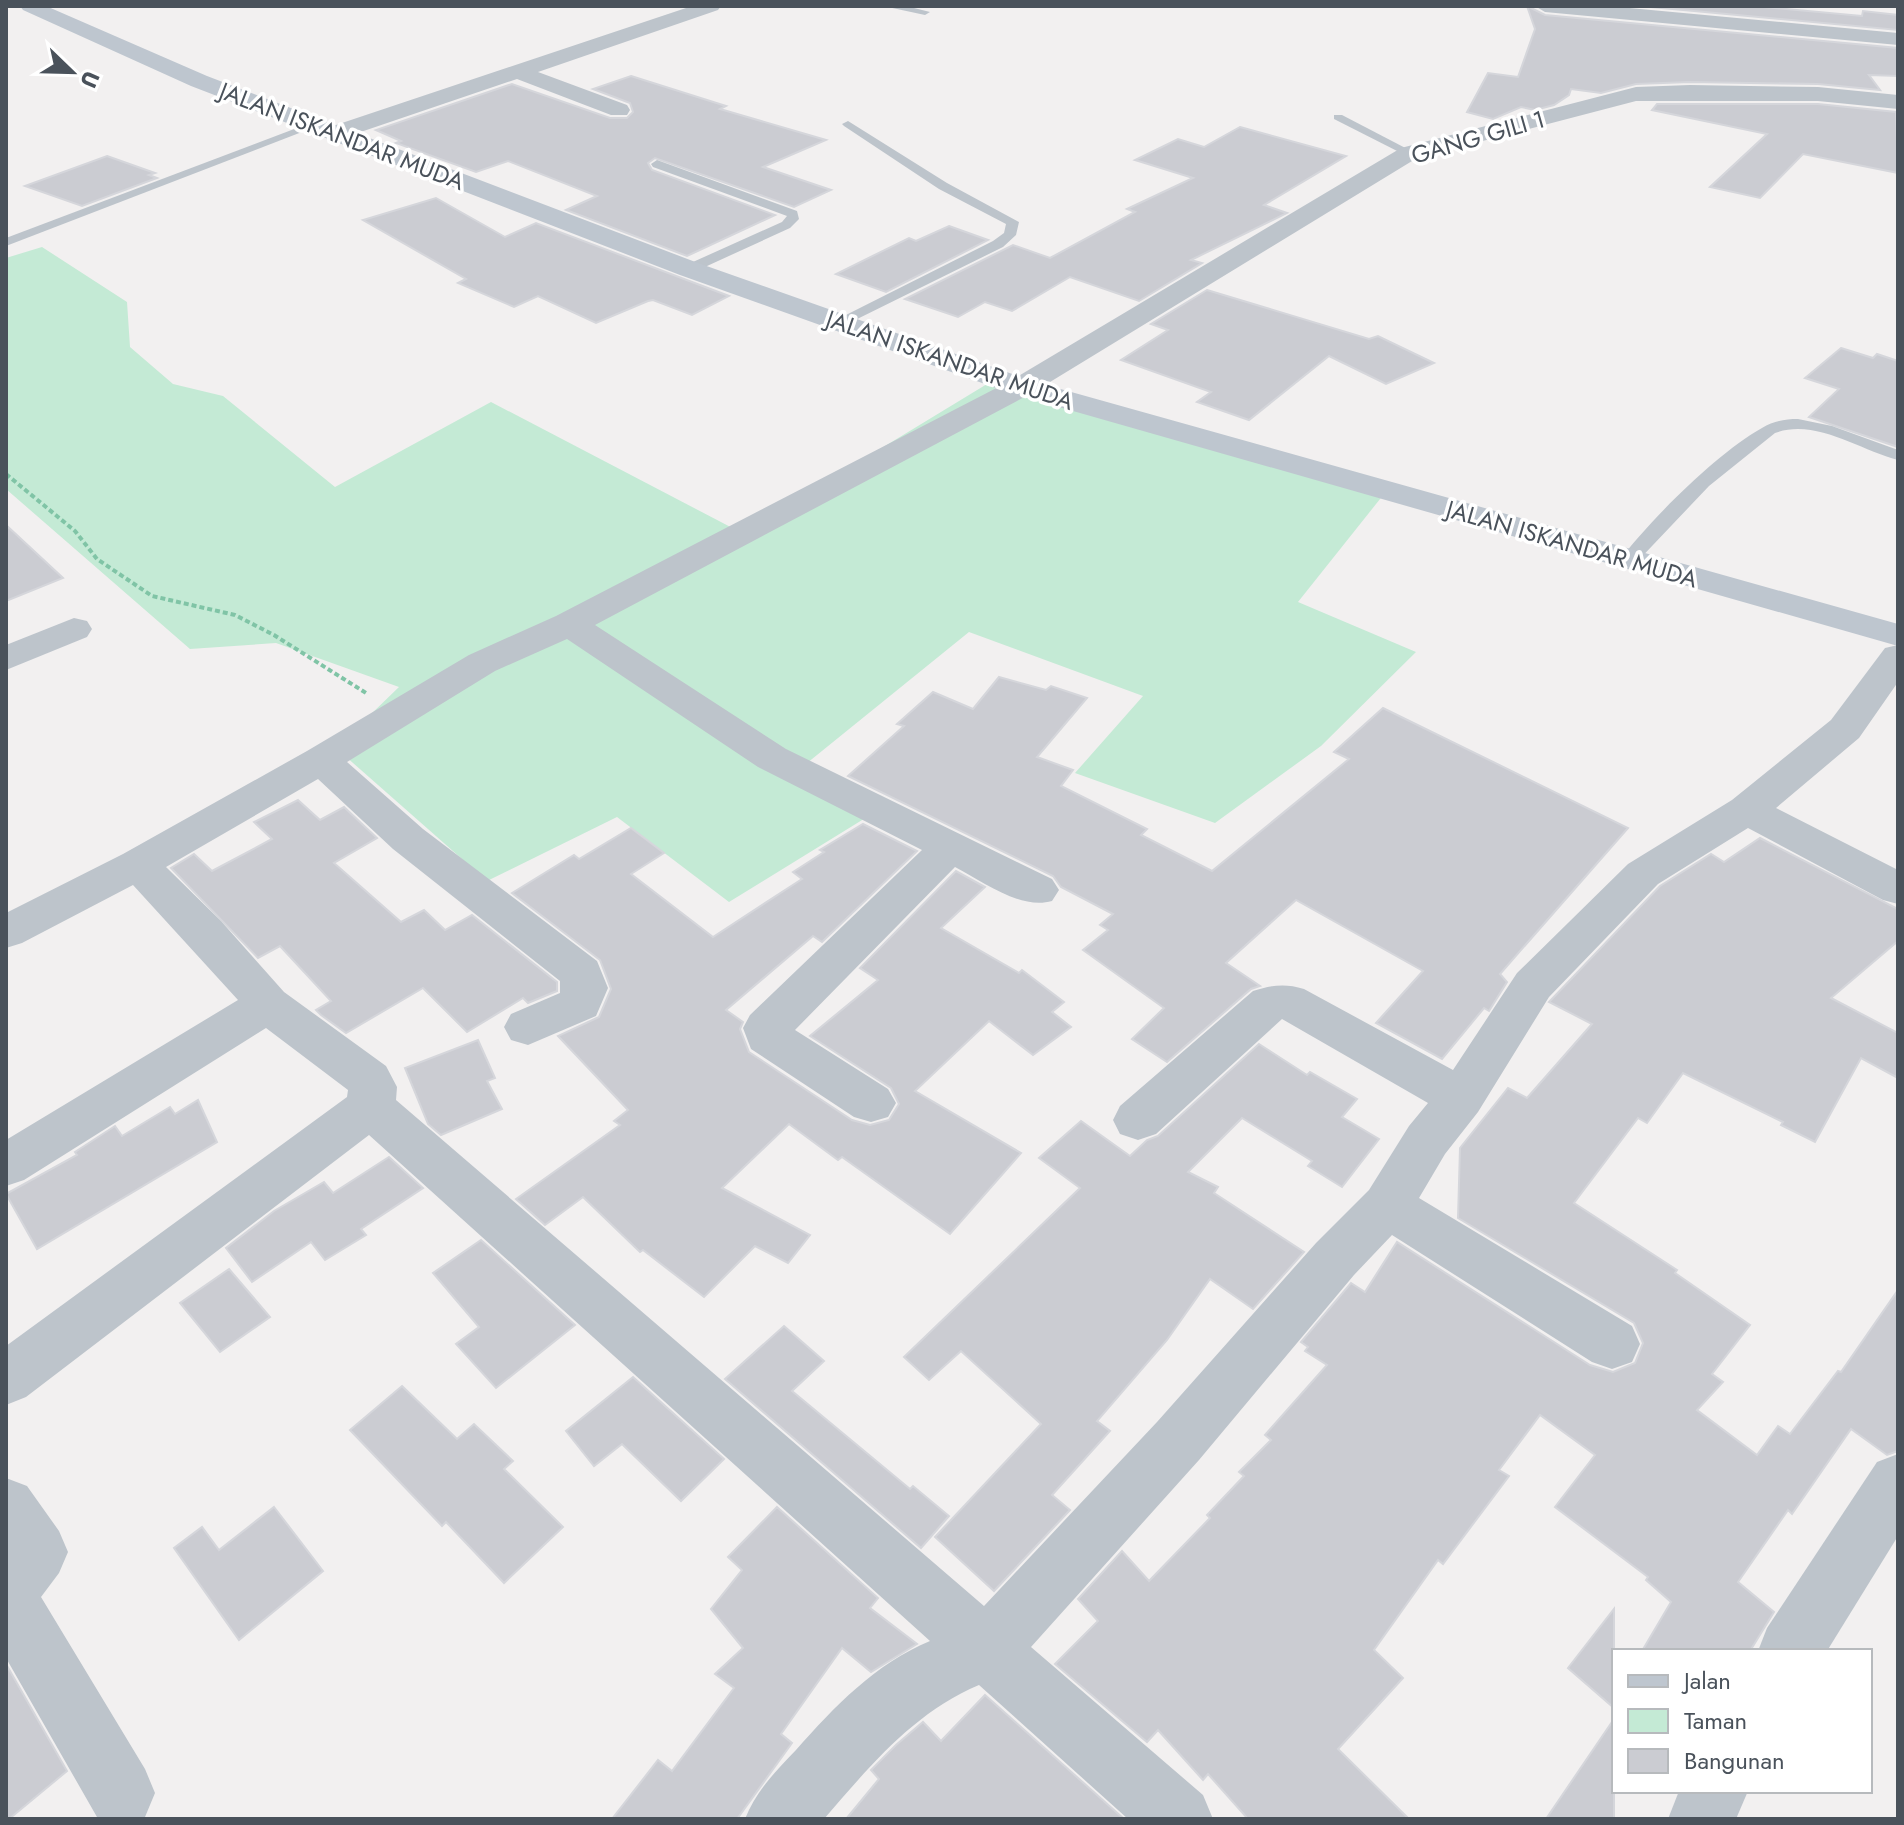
<svg xmlns="http://www.w3.org/2000/svg" width="1904" height="1825" viewBox="0 0 1904 1825" font-family="Jost,sans-serif">
<style>
.green{fill:#c4ead5}
.building{fill:#cbccd2;stroke:#d5d6db;stroke-width:2}
.lines{fill:none;stroke-linecap:round;stroke-linejoin:round}
.path{stroke:#80c4a6;stroke-width:4;stroke-dasharray:5 3;stroke-linecap:butt}
.lane{fill:#bdc4cb;fill-rule:evenodd}
.street{fill:#bdc4cb;fill-rule:evenodd}
.secondary{fill:#bec6cf;fill-rule:evenodd}
.labels{text-anchor:middle;dominant-baseline:central;stroke-width:7;stroke-linejoin:round;paint-order:stroke}
.far-street-label{font-size:24px;fill:#4a525b;stroke:#fff}
</style>
<rect width="100%" height="100%" fill="#f2f0f0"/>
<path class="green" d="M42,247l85,55 3,45 43,37 50,12 112,91 156,-85 251,131 245,-149 401,105 -90,113 118,50 -95,94 -106,77 -140,-50 68,-77 -174,-64 -173,140 71,45 -138,85 -112,-85 -130,64 -151,-133 63,-61 -123,-44 -86,6 -184,-160v-231z"/>
<g class="building">
<path d="M1527,6l18,9 353,33v28l-29,-1 11,15 -62,-6 -128,-2 -54,2 -35,9 -30,-4 -2,6 -15,10 -19,5 -14,-3 -28,12 -26,-7 21,-39 30,4 17,-48z"/>
<path d="M1640,6h113l109,10 1,-5 35,4v15z"/>
<path d="M631,76l95,30 -6,3 106,31 -63,27 68,23 -37,17 -139,-49 -7,5 4,7 123,45 -88,41 -121,-46 31,-14 -89,-35 -32,11 -80,-29 5,-2 -25,-11 136,-46 98,34h17l6,-6 -3,-9 -37,-14z"/>
<path d="M1657,104h161l78,8 2,61 -95,-19 -43,44 -50,-11 57,-53 -115,-24z"/>
<path d="M1240,127l106,29 -82,49 23,8 -96,47 11,3 -63,38 -69,-24 -58,34 -27,-9 -27,15 -53,-18 108,-54 37,13 85,-46 -8,-3 66,-31 -58,-18 43,-21 26,8z"/>
<path d="M107,156l48,17 -6,2 8,3 -75,28 -57,-20z"/>
<path d="M436,198l69,39 31,-14 193,73 -37,19 -39,-15 -5,1 -52,22 -58,-27 -24,11 -56,-24 8,-4 -103,-59z"/>
<path d="M949,226l39,14 -102,52 -50,-18 73,-36 7,3z"/>
<path d="M1207,290l162,49 9,-3 56,27 -48,21 -57,-28 -80,64 -52,-18 14,-10 -90,-32 47,-30 -17,-6z"/>
<path d="M1841,348l32,10 4,-4 21,7v86l-89,-30 30,-28 -34,-11z"/>
<path d="M6,525l57,53 -57,23z"/>
<path d="M999,677l47,13 5,-4 36,12 -50,59 36,13 -12,16 86,43 -6,6 71,36 137,-112 -15,-7 49,-44 245,120 -128,146 7,8 -18,29 -5,-3 -42,51 -66,-36 47,-52 -127,-71 -70,63 34,23 -9,3 -84,73 -35,-23 32,-31 -81,-58 25,-20 -8,-5 13,-11 -52,-27 -8,-11 -205,-100 56,-50 -7,-2 36,-32 40,17z"/>
<path d="M298,800l22,20 24,-13 33,31 -43,25 67,59 23,-12 21,20 27,-15 85,67v9l-29,12 -5,-5 -56,34 -44,-44 -77,45 -25,-18 -5,-5 15,-9 -51,-55 -22,12 -87,-90 23,-14 18,17 60,-32 -18,-17z"/>
<path d="M863,824l54,27 -95,91 -9,-6 -87,74 17,12 -3,7 9,23 103,68 18,5 19,-5 10,-16 -8,-16 -81,-52 68,-56 -18,-12 96,-97 29,16 -44,41 78,45 3,-3 42,32 -12,10 19,15 -38,28 -44,-34 -74,70 106,62 -71,81 -108,-77 -4,3 -49,-36 -67,64 88,47 -22,28 -33,-17 -51,51 -61,-47 -3,2 -57,-55 -38,28 -29,-26 104,-74 -6,-4 14,-11 -70,-74 41,-19 12,-28 -11,-29 -88,-67 62,-38 5,4 52,-31 33,25 -33,21 82,63 89,-58 -9,-7 31,-20 -4,-2z"/>
<path d="M1760,838l138,71v32l-67,57 67,35v45l-37,-20 -46,84 -34,-17 2,-3 -100,-49 -36,50 -9,-5 -64,85 103,67 -2,3 75,52 -38,49 11,8 -26,28 60,45 21,-29 12,8 48,-63 3,1 57,-82v161l-11,4 -36,-26 -59,85 -4,-4 -50,72 36,30 -24,39h-108l29,-49 -25,-22 2,-3 -93,-70 40,-52 -55,-40 -41,55 10,6 -66,88 -5,-4 -64,90 29,28 -65,71 71,70h-161l-40,-45 -5,6 -45,-50 -11,12 -92,-78 43,-43 -20,-22 44,-48 27,30 61,-63 -3,-3 37,-39 -5,-4 32,-32 -6,-5 62,-70 -22,-14 3,-4 -7,-5 50,-59 14,9 32,-50 193,123 23,7 22,-9 8,-20 -9,-20 -176,-105 2,-70 48,-60 19,10 65,-74 -43,-22 111,-116 51,-32 13,8z"/>
<path d="M478,1040l17,38 -8,3 15,28 -61,26 -13,-11 -23,-56z"/>
<path d="M1259,1044l48,31 3,-3 47,27 -15,18 37,22 -37,48 -34,-21 4,-5 -70,-43 -54,54 30,15 -4,6 90,59 -51,57 -43,-30 -43,61 -70,81 13,10 -58,64 18,15 -76,81 -59,-54 106,-113 -80,-73 -32,29 -25,-23 176,-169 -41,-30 42,-37 49,35 17,-16 11,-4z"/>
<path d="M198,1100l19,42 -180,107 -31,-55 71,-39 -2,-3 40,-26 7,10 48,-29 5,7z"/>
<path d="M389,1157l34,31 -62,41 5,6 -41,25 -14,-18 -59,40 -26,-34 48,-37 50,-29 9,11z"/>
<path d="M481,1240l94,85 -79,63 -40,-44 23,-17 -46,-54z"/>
<path d="M229,1269l41,48 -50,35 -40,-49z"/>
<path d="M784,1326l40,35 -32,30 118,98 3,-3 36,30 -28,32 -196,-169z"/>
<path d="M633,1377l91,82 -43,42 -59,-57 -28,22 -28,-35z"/>
<path d="M402,1386l55,53 17,-15 39,37 -9,8 59,58 -59,56 -58,-61 -4,4 -92,-96z"/>
<path d="M274,1507l49,64 -84,69 -65,-92 28,-21 17,23z"/>
<path d="M777,1507l101,91 -8,10 47,36 -46,28 -29,-24 -61,86 11,9 -55,76h-125l46,-59 14,11 62,-83 -19,-14 28,-26 -32,-39 31,-39 -14,-13z"/>
<path d="M1614,1609v99l-46,-40z"/>
<path d="M6,1664l61,107 -58,48h-3z"/>
<path d="M985,1695l139,124h-278l33,-40 -8,-9 25,-25 27,-23 18,19z"/>
<path d="M1614,1719v100h-68z"/>
</g>
<g class="lines">
<path class="path" d="M6,474l69,57 22,28 55,37 83,19 39,20 92,58"/>
<g class="lane">
<path d="M883,6h23l24,6 -5,3z"/>
<path d="M1334,115h8l73,38 -10,2 -71,-36z"/>
<path d="M848,121l99,62 72,39 -3,13 -13,12 -162,80 -7,-4 2,-3 157,-79 11,-8 2,-9 -67,-35 -95,-63 -2,-2z"/>
<path d="M310,123l10,2 -314,121v-8z"/>
<path d="M657,160l140,51 2,8 -9,9 -96,44h-10v-6l98,-44 5,-6 -134,-49 -2,-3z"/>
<path d="M1798,419l34,7 66,24v10c-39,-10 -82,-42 -123,-27l-66,53 -75,79h-12l-3,-4c32,-42 98,-108 143,-133 11,-7 23,-9 36,-9z"/>
</g>
<g class="street">
<path d="M692,6h29l-3,4 -180,62 89,33 3,5 -3,5h-16l-94,-36 -174,59h-16l-3,-5 3,-5z"/>
<path d="M1535,6h73l290,27v12l-353,-33z"/>
<path d="M1690,85l128,2 80,8v14l-80,-8h-182l-219,57 -385,235 -437,232 191,124 266,130 7,11 -7,11c-32,9 -68,-19 -97,-34l-160,163 93,59 8,14 -8,14 -17,5 -17,-5 -103,-68 -8,-21 7,-13 172,-165 -164,-83 -191,-128 -72,32 -148,91 76,67 174,132 11,27 -12,28 -68,29 -17,-5 -7,-13 7,-13 49,-21v-12l-167,-132 -75,-70 -152,88 55,54 63,71 102,74 11,21 -1,13 588,506 173,-184 159,-179 53,-53 40,-64 19,-23 -146,-84 -126,115 -18,6 -18,-6 -7,-14 7,-14 133,-115c19,-6 32,-8 51,-2l149,81 64,-97 111,-109 104,-64 99,-80 54,-72 13,-3v37l-39,56 -83,70 122,62v34l-15,-4 -135,-72 -90,56 -109,113 -71,115 -33,42 -26,44 213,128 8,18 -8,18 -20,7 -20,-7 -200,-127 -38,40 -155,185 -168,187 172,148 10,24h-85l-149,-134c-66,28 -109,81 -155,134h-79c11,-28 30,-47 51,-69 39,-44 79,-86 134,-109l-561,-506 -343,262 -20,8v-59l341,-249 1,-7 -82,-62 -242,152 -18,6v-46l232,-140 -105,-115 -111,58 -16,5v-35l117,-59 184,-103 162,-96 87,-39 454,-235 391,-233 235,-61z"/>
<path d="M74,618l13,3 5,8 -5,8 -81,33v-25z"/>
<path d="M1898,1454v82l-71,115h-69l9,-23 110,-166z"/>
<path d="M6,1478l21,8 32,45 9,21 -9,21 -18,24 104,172 10,24 -10,24 -5,2 -43,-2 -91,-159z"/>
<path d="M1679,1791h69l-12,28h-68z"/>
</g>
<path class="secondary" d="M20,6h26l161,70 491,187 334,118 866,243v22l-888,-253 -330,-118 -489,-189 -168,-76z"/>
</g>
<g class="labels">
<g class="far-street-label">
<text transform="translate(342 136) rotate(21)">JALAN ISKANDAR MUDA</text>
<text transform="translate(1478 137) rotate(-16)">GANG GILI 1</text>
<text transform="translate(950 360) rotate(19)">JALAN ISKANDAR MUDA</text>
<text transform="translate(1572 544) rotate(16)">JALAN ISKANDAR MUDA</text>
</g>
</g>
<rect width="1904" height="1825" fill="none" stroke="#4a525b" stroke-width="16"/>
<rect x="1612" y="1649" width="260" height="144" fill="#ffffff" stroke="#b7babd" stroke-width="2"/>
<rect x="1628" y="1675" width="40" height="12" fill="#bec6cf" stroke="#b7babd" stroke-width="2"/>
<text x="1684" y="1689" font-size="24" fill="#4a525b">Jalan</text>
<rect x="1628" y="1709" width="40" height="24" fill="#c4ead5" stroke="#b7babd" stroke-width="2"/>
<text x="1684" y="1729" font-size="24" fill="#4a525b">Taman</text>
<rect x="1628" y="1749" width="40" height="24" fill="#cbccd2" stroke="#b7babd" stroke-width="2"/>
<text x="1684" y="1769" font-size="24" fill="#4a525b">Bangunan</text>
<g transform="translate(72 72) rotate(113)" stroke="#ffffff" stroke-width="6" paint-order="stroke">
<path d="M0-6L14 30L0 20L-14 30Z" fill="#4a525b"/>
<text y="-12" font-size="22" font-weight="bold" text-anchor="middle" fill="#4a525b">U</text>
</g>
</svg>
